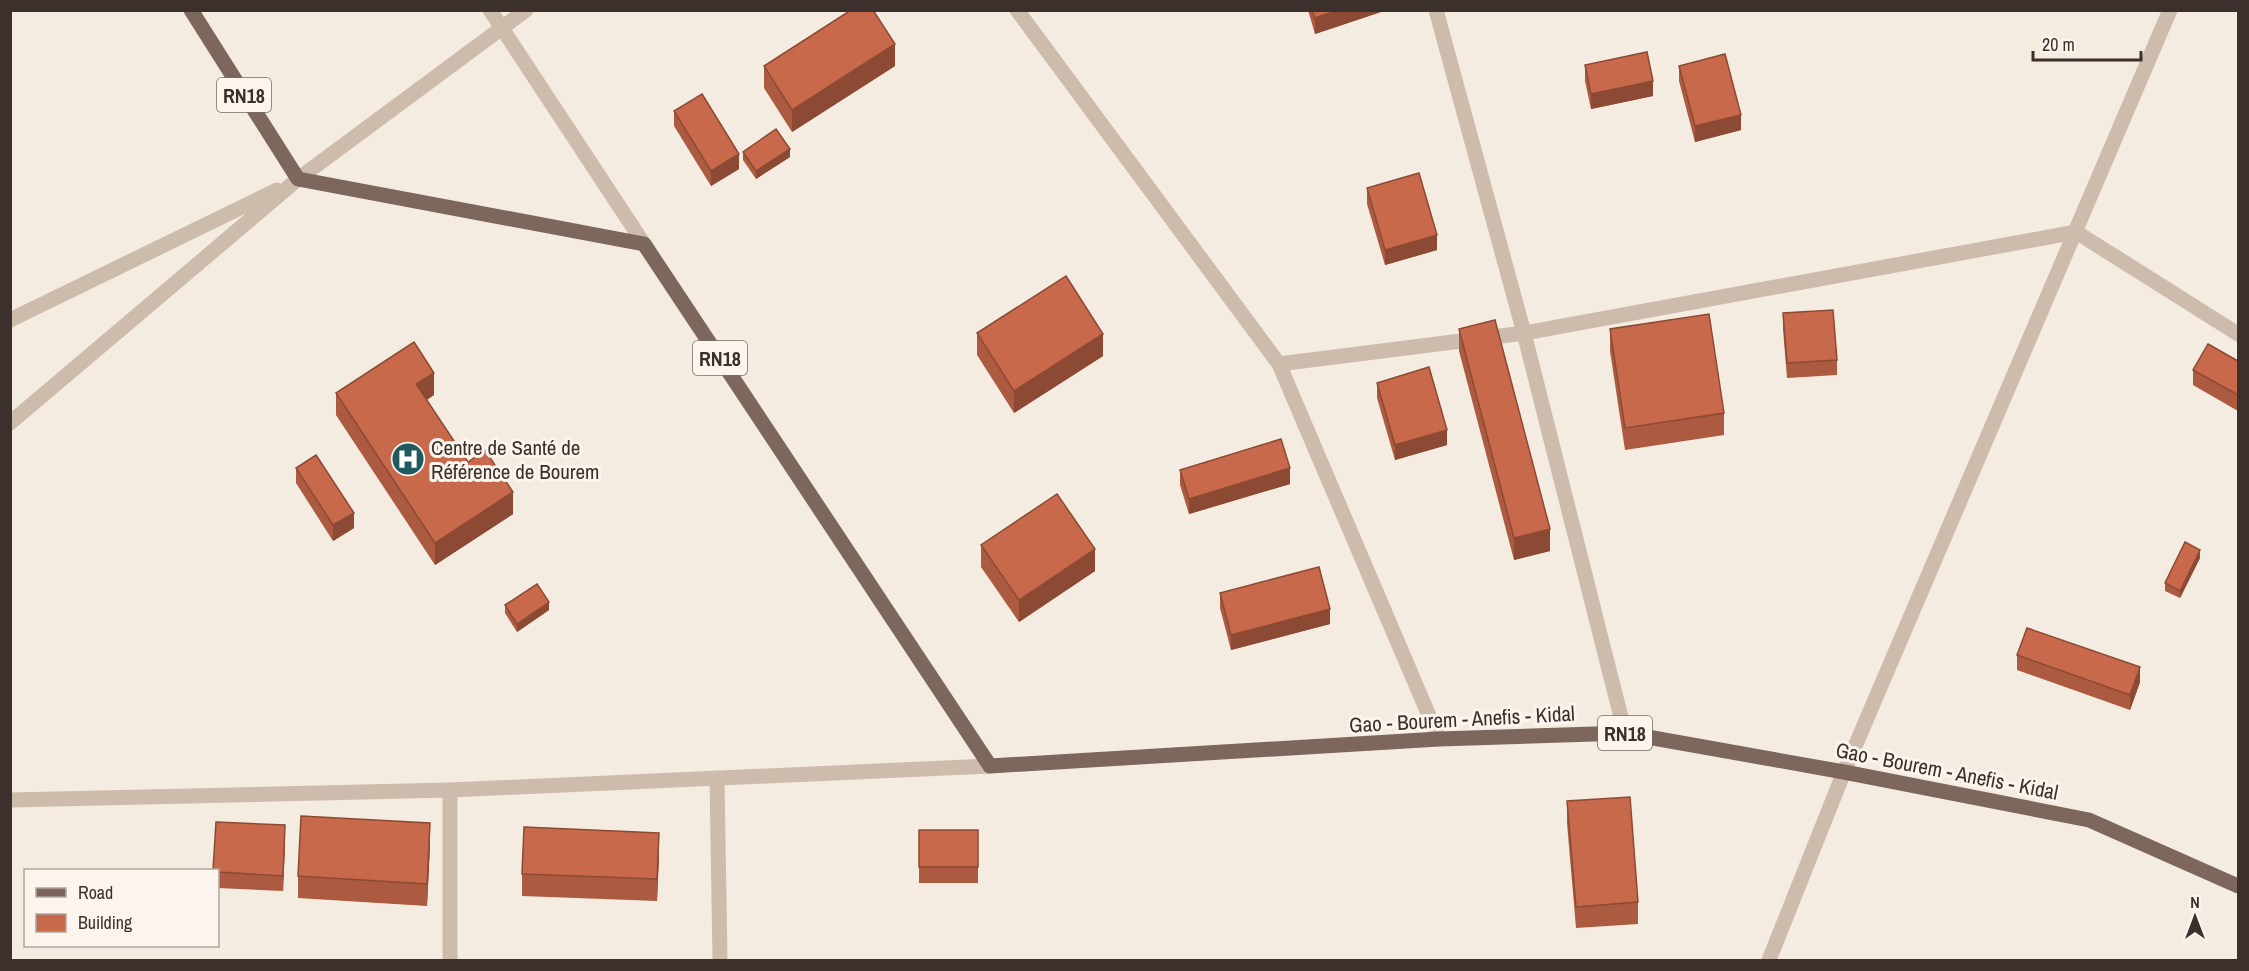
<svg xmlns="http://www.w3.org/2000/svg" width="2249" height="971" viewBox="0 0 2249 971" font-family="'Archivo Narrow',sans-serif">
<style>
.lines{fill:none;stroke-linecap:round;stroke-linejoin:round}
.minor{stroke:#cdbbac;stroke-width:15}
.major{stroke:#7d675c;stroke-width:15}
.wall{fill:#ac5a40}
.shaded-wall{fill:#8c4a34}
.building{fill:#c8694b;stroke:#8c4a34;stroke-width:1.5}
.labels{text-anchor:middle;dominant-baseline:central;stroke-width:6;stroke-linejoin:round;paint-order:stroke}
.shield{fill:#fbf5ee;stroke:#756b66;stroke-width:1.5}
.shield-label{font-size:20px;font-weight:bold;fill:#3b302b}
.poi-label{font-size:21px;fill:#3b302b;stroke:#fbf5ee;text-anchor:start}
.street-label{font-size:21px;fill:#3b302b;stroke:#fbf5ee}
</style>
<rect width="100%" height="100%" fill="#f4ebe1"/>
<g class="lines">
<g class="minor">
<path d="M490,10l154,234"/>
<path d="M1017,10l262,354 160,375"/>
<path d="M1436,10l88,323 101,400"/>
<path d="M10,320l267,-130"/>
<path d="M1279,364l245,-31 552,-101 162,102"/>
<path d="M10,423l288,-244 228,-169"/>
<path d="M717,778l3,182"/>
<path d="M450,790v170"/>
<path d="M10,800l440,-10 540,-24"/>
<path d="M1769,960l75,-188 326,-762"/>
</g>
<path class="major" d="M191,10l107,169 346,65 346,522 449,-27 186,-6 219,39 245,48 149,66"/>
</g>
<g class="wall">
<path d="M1308,10h79l-72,24z"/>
<path d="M1585,65l68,31 -62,13 -6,-28z"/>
<path d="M764,66h131l-103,66 -28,-44z"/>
<path d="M1679,66l62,64 -46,12 -16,-61z"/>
<path d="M674,111l65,58 -28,17 -37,-60z"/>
<path d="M743,152l47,5 -34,22 -13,-19z"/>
<path d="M1367,188l70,62 -52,15 -18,-61z"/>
<path d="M1783,313l54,47v15l-50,3 -4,-49z"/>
<path d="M1459,329l91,222 -36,9 -55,-209z"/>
<path d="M1610,329l114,84v22l-99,15 -15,-99z"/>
<path d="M977,333l126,23 -89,57 -37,-58z"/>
<path d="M2238,361v50l-45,-26v-15z"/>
<path d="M1377,383l70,62 -52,15 -18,-62z"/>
<path d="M336,393l98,2 -7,5 41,62 45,52 -78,51 -99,-150z"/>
<path d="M296,468l58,60 -21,13 -37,-58z"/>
<path d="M1180,470l110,14 -101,30 -9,-29z"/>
<path d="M981,545l114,26 -76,51 -38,-55z"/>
<path d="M2200,558l-20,40 -15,-7v-8z"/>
<path d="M1220,593l110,31 -99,26 -11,-42z"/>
<path d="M505,605l44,5 -32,22 -12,-19z"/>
<path d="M2017,655l123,27 -10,28 -113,-40z"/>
<path d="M1567,801l71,101v22l-62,4 -9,-105z"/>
<rect x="919" y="830" width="59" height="53"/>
<path d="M285,840l-2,51 -65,-3v-18z"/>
<path d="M430,845l-3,61 -129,-8v-22z"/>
<path d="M659,855l-2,46 -135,-5v-22z"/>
</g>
<g class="shaded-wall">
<path d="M1339,10h48l-72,24v-16z"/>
<path d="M895,44v22l-103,66v-22z"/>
<path d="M1653,81v15l-62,13v-15z"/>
<path d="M1741,115v15l-46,12v-16z"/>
<path d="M790,149v8l-34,22v-8z"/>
<path d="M739,154v15l-28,17v-15z"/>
<path d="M1437,235v15l-52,15v-15z"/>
<path d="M1103,334v22l-89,57v-22z"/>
<path d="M434,373v22l-18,11v-22z"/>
<path d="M1447,430v15l-52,15v-15z"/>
<path d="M1290,468v16l-101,30v-15z"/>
<path d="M513,492v22l-78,51v-22z"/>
<path d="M354,513v15l-21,13v-16z"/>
<path d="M1550,529v22l-36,9v-22z"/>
<path d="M1095,549v22l-76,51v-22z"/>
<path d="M2200,550v8l-20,40v-7z"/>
<path d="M549,602v8l-32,22v-8z"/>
<path d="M1330,609v15l-99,26v-15z"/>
<path d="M2140,667v15l-10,28v-15z"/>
<path d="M430,823v22l-3,61v-22z"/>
<path d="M285,825v15l-2,51v-15z"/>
<path d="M659,833v22l-2,46v-22z"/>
</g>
<g class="building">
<path d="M851,10h22l22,34 -103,66 -28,-44z"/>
<path d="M1312,10h27l-24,8z"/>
<path d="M1647,52l6,29 -62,13 -6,-29z"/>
<path d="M1725,54l16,61 -46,11 -16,-60z"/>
<path d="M702,94l37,60 -28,17 -37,-60z"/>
<path d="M776,129l14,20 -34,22 -13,-19z"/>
<path d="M1419,173l18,62 -52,15 -18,-62z"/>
<path d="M1066,276l37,58 -89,57 -37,-58z"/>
<path d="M1833,310l4,50 -50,3 -4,-50z"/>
<path d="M1709,314l15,99 -99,15 -15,-99z"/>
<path d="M1495,320l55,209 -36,9 -55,-209z"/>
<path d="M414,342l20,31 -18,11 52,78 17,-12 28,42 -78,51 -99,-150z"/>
<path d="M2208,344l30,17v34l-45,-25z"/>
<path d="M1429,367l18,63 -52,15 -18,-62z"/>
<path d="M1281,439l9,29 -101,31 -9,-29z"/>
<path d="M316,455l38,58 -21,12 -37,-57z"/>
<path d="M1057,494l38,55 -76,51 -38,-55z"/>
<path d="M2185,542l15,8 -20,41 -15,-8z"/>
<path d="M1319,567l11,42 -99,26 -11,-42z"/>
<path d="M537,584l12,18 -32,22 -12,-19z"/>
<path d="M2027,628l113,39 -10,28 -113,-40z"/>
<path d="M1630,797l8,105 -62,5 -9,-106z"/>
<path d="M301,816l129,7 -3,61 -129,-8z"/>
<path d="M216,822l69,3 -2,51 -65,-4v-2h-5z"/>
<path d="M524,827l135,6 -2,46 -135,-5z"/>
<rect x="919" y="830" width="59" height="37"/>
</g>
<defs>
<g id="hospital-disc" transform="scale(1.725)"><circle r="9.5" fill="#1f5a5e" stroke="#fbf5ee"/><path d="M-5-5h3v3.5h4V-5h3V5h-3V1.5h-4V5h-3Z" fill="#fff"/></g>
</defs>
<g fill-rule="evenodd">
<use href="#hospital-disc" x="408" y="459"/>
</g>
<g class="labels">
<g class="shield">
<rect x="217" y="78" width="54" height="34" rx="4.5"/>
<rect x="693" y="341" width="54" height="34" rx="4.5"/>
<rect x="1598" y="716" width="54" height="34" rx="4.5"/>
</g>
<g class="shield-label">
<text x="244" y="95">RN18</text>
<text x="720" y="358">RN18</text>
<text x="1625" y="733">RN18</text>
</g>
<g class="poi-label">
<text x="431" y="447">Centre de Santé de<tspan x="431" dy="24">Référence de Bourem</tspan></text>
</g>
<g class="street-label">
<text transform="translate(1462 719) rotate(-3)">Gao - Bourem - Anefis - Kidal</text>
<text transform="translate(1947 771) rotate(11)">Gao - Bourem - Anefis - Kidal</text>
</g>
</g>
<rect width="2249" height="971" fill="none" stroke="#3b302b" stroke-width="24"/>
<rect x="24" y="869" width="195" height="78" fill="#fbf5ee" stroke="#aea6a0" stroke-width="1.5"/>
<rect x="36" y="888" width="30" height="9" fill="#7d675c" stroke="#aea6a0" stroke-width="1.5"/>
<text x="78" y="899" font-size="18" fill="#3b302b">Road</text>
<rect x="36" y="914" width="30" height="18" fill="#c8694b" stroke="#aea6a0" stroke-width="1.5"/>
<text x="78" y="929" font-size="18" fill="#3b302b">Building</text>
<g transform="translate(2195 917)" stroke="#fbf5ee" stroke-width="4.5" paint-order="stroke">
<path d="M0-4.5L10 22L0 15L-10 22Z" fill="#3b302b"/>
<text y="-9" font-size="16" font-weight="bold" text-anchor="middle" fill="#3b302b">N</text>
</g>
<path d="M2033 51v9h108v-9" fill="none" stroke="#3b302b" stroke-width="3"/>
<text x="2042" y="51" font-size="18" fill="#3b302b" stroke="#fbf5ee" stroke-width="4.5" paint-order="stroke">20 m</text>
</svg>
